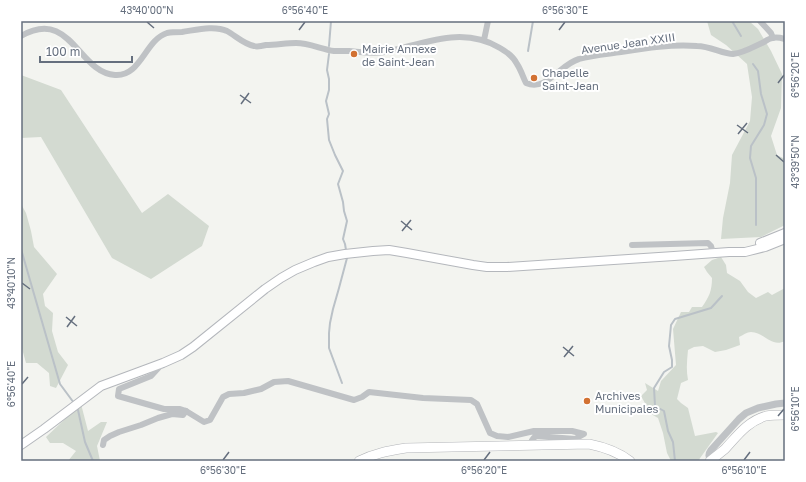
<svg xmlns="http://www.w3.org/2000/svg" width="806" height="482" viewBox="0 0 806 482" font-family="'Golos Text',sans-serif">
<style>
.green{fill:#d3dad1}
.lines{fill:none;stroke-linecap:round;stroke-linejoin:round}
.stream{stroke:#bac1c7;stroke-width:2}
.secondary-casing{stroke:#b4b7bc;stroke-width:10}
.primary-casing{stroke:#b3b5b9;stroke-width:10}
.minor{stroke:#bfc2c5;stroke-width:6}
.tertiary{stroke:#bfc2c5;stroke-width:7}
.secondary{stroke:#fff;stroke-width:8}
.primary{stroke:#fff;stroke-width:9}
.ticks{fill:none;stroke:#656f7e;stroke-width:1.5}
.poi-dot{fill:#d27132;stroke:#fff;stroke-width:1.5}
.labels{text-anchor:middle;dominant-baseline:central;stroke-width:4;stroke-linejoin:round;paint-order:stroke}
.street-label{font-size:11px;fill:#656f7e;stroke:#fff}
.poi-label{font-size:11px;fill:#656f7e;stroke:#fff;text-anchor:start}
.neatline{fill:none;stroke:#656f7e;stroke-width:1.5}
.ticks-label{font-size:10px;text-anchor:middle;fill:#656f7e}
</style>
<rect width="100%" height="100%" fill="#f3f4f0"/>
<g class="green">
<path d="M707,21h42l9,8 13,22 11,23 -1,34 -10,28 6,19 8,4v66l-24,12 -40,2 2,-21 7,-35 2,-28 18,-34 2,-24 -5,-33 -21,-19 -15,-10z"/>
<path d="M21,75l40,15 81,123 26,-19 41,32 -7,20 -51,33 -39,-21 -71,-121 -20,1z"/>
<path d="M21,204l5,9 5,18 3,16 23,27 -14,20 2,12 8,7 -1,18 6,21 10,13 -12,23 -6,-2 -1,-13 -12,-10h-11l-5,-18z"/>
<path d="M721,257l5,8 1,8 13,8 8,11 8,6 12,-6 4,3 13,-7v53c-14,7 -21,-9 -34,-9 -4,0 -8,3 -12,5l1,8 -14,5 -11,2 -12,-6 -9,1 -6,3c-1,10 -2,20 0,30l-7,3 -4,16 4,4 7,5 7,28 21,-4 2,1 -20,28h-27l-4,-8 -4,-20 -5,-15 -7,-4 -10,-18 6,-6 -2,-7 13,8 3,-10 15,-16 -3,-36 8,-17h8l3,-5h10c7,-10 10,-16 10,-29l-5,-6 -3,-5 8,-7z"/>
<path d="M81,404l7,27 13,-9h6l-10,24 3,15h-32l8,-10 -13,-8h-13l-4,-6z"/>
</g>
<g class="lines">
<g class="stream">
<path d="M732,21l9,15"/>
<path d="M329,46l2,-25"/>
<path d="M528,51l5,-30"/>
<path d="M329,54l-2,16 2,9v11l-3,11 3,13 -2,5 2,21 6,15 8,16 -5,13 5,18 1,9 3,10 -4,18 2,5 1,6"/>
<path d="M753,64l5,7 3,23 6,20 -3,11 -13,21 -1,12 6,20v47"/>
<path d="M21,249l39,135 14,19"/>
<path d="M342,383l-13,-35v-15l1,-10 3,-14 6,-21 8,-30"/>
<path d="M76,407l2,3 7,32 8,19"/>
<path d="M675,461l-2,-19 -5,-11 -4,-20 -9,-5 -1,-18 10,-16 8,-5v-7l-3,-14 2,-21 4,-6 36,-11 11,-12"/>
</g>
<g class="secondary-casing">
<g id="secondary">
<path d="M760,243l25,-10"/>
<path d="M21,445l23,-16 57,-43 62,-23 18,-8 12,-8 72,-58 16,-11 14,-8 19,-8 14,-5 17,-3 28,-3 16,-1 18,3 66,12 14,2h20l167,-11 55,-4h16l20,-5 20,-8"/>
</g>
</g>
<g class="primary-casing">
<g id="primary">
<path d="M359,461c16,-8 29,-10 47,-13l183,-4c15,3 28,7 41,17"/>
<path d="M710,461c5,-4 10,-8 15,-12 12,-13 23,-28 41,-33 6,-1 13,-1 19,-1"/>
</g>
</g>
<g class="minor">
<path d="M760,21l11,12 2,5"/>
<path d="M21,36c50,-29 57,37 94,39 26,2 30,-35 52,-42 5,-1 11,-1 15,-1 14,-2 32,-7 45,-1 9,5 17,13 27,15 3,1 8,0 12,-1 10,0 20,-2 30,-2 13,0 25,6 38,8 5,0 10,0 15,0 12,1 24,3 36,1 39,-8 77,-27 115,-4 7,4 13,8 17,16 4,6 6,13 9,19 21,9 34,-19 53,-24 13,-4 28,-5 42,-7 25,-4 51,-8 76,-6 13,0 26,8 36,8 11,-1 22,-8 31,-12 3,-2 6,-4 9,-4 3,-1 8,0 12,1"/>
<path d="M484,40l4,-19"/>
<path d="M632,245l76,-2 3,3 2,7"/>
<path d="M162,364l-11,12 -32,13 -1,7 46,13h16l6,2 18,11 6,-2 13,-23 6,-3 15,-1 17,-4 13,-7 14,-1 66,19 8,-3 7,-5 54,6 48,2 6,4 13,29 7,3 11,1 26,-6h38l12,3 -9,5 -39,-3c-4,3 -5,5 -6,10"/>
<path d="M103,445l1,-5 6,-4 9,-4 22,-7 17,-7 14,-4 11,1 3,-4"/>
</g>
<path class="tertiary" d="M711,460c-3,-3 -2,-7 0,-10l28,-31 7,-6 12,-5 18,-4 9,-1"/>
<use href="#secondary" class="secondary"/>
<use href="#primary" class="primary"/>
</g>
<path class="ticks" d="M147,22l7,6M299,30l6,-8M559,30l6,-8M778,83l6,-8M240,95l11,8M241,104l8,-11M737,125l11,8M738,134l9,-11M776,155l8,7M401,221l11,9M402,231l9,-11M22,283l8,6M66,317l11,9M67,327l8,-11M563,347l11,9M564,357l9,-11M22,384l6,-7M778,416l6,-7M223,460l6,-8M484,460l6,-8M744,460l6,-8"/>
<g class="poi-dot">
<circle cx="354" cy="54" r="4"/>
<circle cx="534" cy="78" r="4"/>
<circle cx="587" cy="401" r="4"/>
</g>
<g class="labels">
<g class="street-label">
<text transform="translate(628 43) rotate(-8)">Avenue Jean XXIII</text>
</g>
<g class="poi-label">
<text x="362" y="48">Mairie Annexe<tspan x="362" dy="13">de Saint-Jean</tspan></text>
<text x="542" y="72">Chapelle<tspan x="542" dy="13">Saint-Jean</tspan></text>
<text x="595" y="395">Archives<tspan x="595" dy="13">Municipales</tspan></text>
</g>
</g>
<rect width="806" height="482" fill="none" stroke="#ffffff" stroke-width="44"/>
<path d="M40 56v6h92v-6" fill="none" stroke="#656f7e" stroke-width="2"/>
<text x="46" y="56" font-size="12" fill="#656f7e" stroke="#ffffff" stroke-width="3" paint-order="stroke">100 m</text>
<rect x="22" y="22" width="762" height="438" class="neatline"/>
<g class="ticks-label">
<text x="147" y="14">43°40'00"N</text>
<text x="305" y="14">6°56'40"E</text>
<text x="565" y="14">6°56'30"E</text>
<text transform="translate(795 75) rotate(-90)" y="4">6°56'20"E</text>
<text transform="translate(795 162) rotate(-90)" y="4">43°39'50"N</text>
<text transform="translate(11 283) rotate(-90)" y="4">43°40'10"N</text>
<text transform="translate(11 384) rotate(-90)" y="4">6°56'40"E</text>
<text transform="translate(795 409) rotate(-90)" y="4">6°56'10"E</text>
<text x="223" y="474">6°56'30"E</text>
<text x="484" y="474">6°56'20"E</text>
<text x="744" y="474">6°56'10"E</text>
</g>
</svg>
